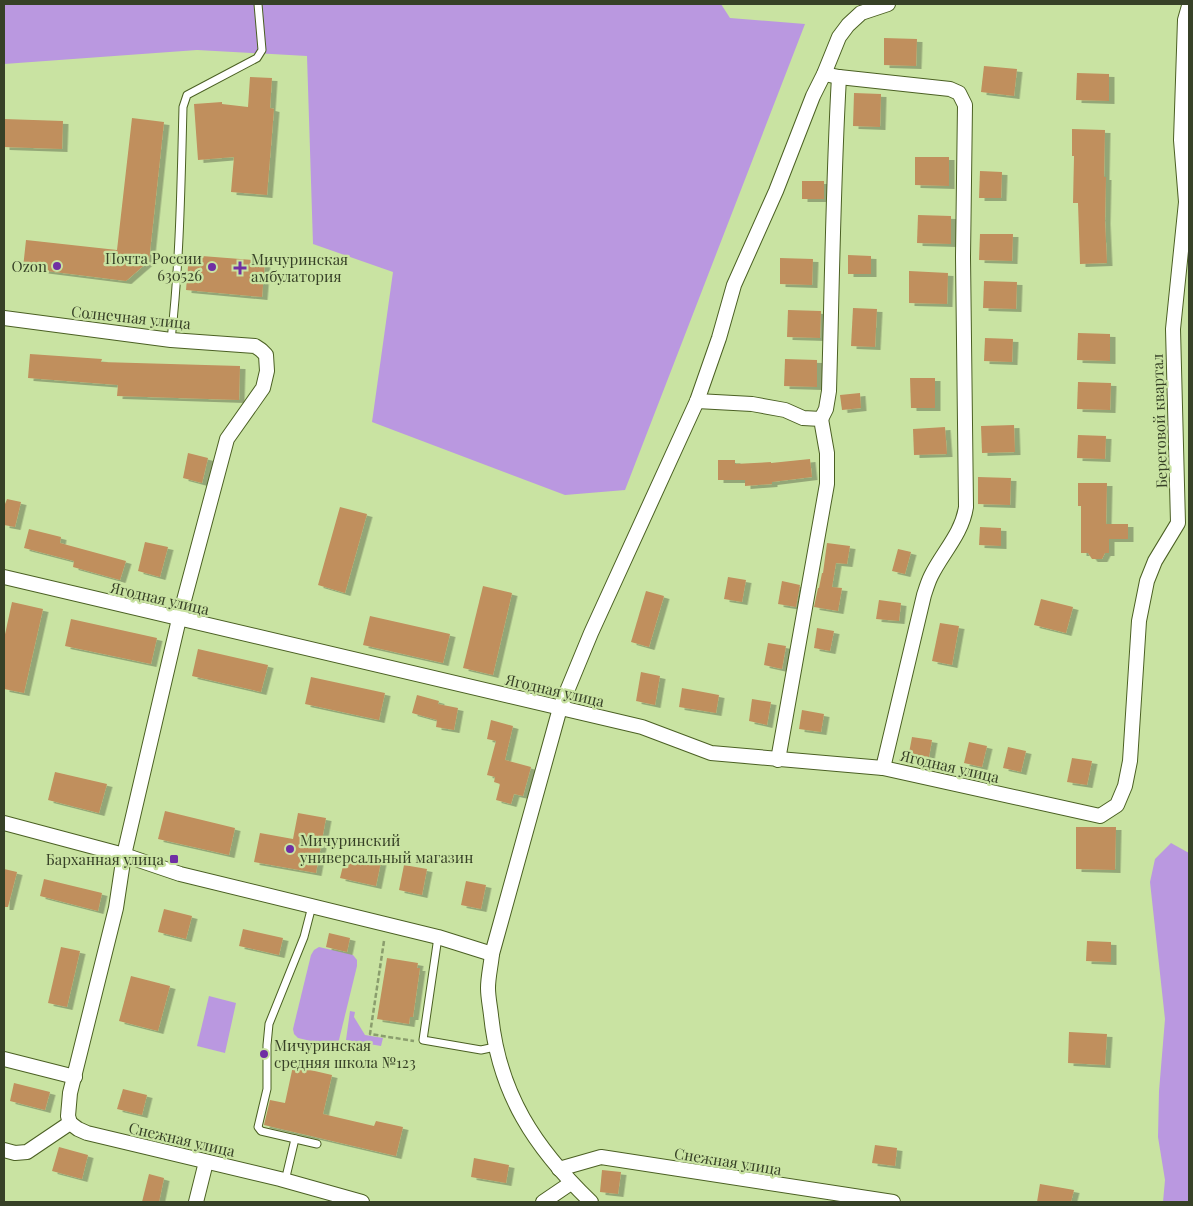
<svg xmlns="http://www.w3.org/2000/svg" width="1193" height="1206" viewBox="0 0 1193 1206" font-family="'Playfair Display',serif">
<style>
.green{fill:#ba98e0}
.building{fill:#c08f5d;filter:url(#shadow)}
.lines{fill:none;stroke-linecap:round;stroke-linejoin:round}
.service-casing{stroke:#4b6023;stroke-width:9}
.minor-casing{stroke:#4b6023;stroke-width:16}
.path{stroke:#8a9d6d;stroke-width:2.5;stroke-dasharray:5 2.5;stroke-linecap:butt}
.service{stroke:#fff;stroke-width:7}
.minor{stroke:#fff;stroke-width:14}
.poi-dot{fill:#702fa4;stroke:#c9e3a2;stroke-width:2}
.labels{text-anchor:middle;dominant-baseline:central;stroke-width:4.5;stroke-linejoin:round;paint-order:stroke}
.poi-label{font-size:15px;fill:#374127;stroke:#c9e3a2;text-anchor:end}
.street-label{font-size:15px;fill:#374127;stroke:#c9e3a2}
</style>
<defs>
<filter id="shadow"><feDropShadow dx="5.5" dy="3" stdDeviation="0" flood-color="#0004"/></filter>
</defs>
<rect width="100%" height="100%" fill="#c9e3a2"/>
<g class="green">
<path d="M4,4h717l9,14 75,6 -180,466 -60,5 -193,-73 21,-150 -80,-28 -6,-188 -110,-6 -193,14z"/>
<path d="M1171,843l18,10v349h-26l2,-22 -7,-43 1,-46 6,-72 -15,-137 5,-23z"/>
<path d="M319,947l34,8 4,5v6l-18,74 -2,4 -5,2 -34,-8 -4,-4 -1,-5 18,-74 3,-5z"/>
<path d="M209,996l27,7 -11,50 -28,-7z"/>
<path d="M350,1011l5,1 -1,5 11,18 18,3 -2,8 -35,-6z"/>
</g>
<g class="building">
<path d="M884,38l33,1 -1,27 -32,-1z"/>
<path d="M984,66l33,3 -3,27 -33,-4z"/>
<path d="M1077,73l32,1v27l-33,-1z"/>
<path d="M250,77l22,1 -2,30 4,1 -7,86 -36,-3 3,-35 -36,3 -4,-56 28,-2v2l26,3z"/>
<path d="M854,93l27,1 -1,33 -27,-1z"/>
<path d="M132,118l32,4 -15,139 -23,20 -103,-13 3,-28 91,10z"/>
<path d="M4,119l59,2 -1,28 -58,-2z"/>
<path d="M1072,129l33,1 -1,47h2l-1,44 2,42 -27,1 -2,-61h-5l1,-47h-2z"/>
<path d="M915,157h34v29l-34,-1z"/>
<path d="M980,171l22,1 -1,26h-22z"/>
<rect x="802" y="181" width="22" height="18"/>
<path d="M918,215l33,1v28l-34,-1z"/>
<path d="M980,234h33l-1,27 -33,-1z"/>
<path d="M189,255l76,6 -3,36 -76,-7z"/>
<path d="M848,255l23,1v18h-23z"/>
<path d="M780,258l33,1 -1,26 -32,-1z"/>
<path d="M909,271l39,2 -1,31 -38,-1z"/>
<path d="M984,281l33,1 -1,27 -33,-1z"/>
<path d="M853,308l24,1 -2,38 -24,-1z"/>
<path d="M788,310l33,1 -1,27 -33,-1z"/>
<path d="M1078,333l32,1v27l-33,-1z"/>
<path d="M985,338l28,1 -1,23 -28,-1z"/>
<path d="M30,354l72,5 -1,3 139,4 -1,34 -122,-4 1,-11 -90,-7z"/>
<path d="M785,359l32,1v27l-33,-1z"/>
<path d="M910,378h25v30h-24z"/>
<path d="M1078,382l33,1 -1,27 -33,-1z"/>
<path d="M860,393l1,15 -19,2 -2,-15z"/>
<path d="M1014,425l1,27 -33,1 -1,-27z"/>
<path d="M945,427l2,27 -33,1 -1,-26z"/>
<path d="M1078,435l28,1 -1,23 -28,-1z"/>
<path d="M188,453l20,5 -6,25 -19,-5z"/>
<path d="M810,459l2,18 -40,5v2l-27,2v-6h-27v-20h17v4l36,-2v1z"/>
<path d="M978,477l33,1 -1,27 -32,-1z"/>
<path d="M1078,483h29l-1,41h22v15h-19v14h-4l-3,6h-10l-4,-6h-7v-47h-3z"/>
<path d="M7,499l14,3 -6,25 -11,-2v-22l1,1z"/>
<path d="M340,507l27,7 -22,79 -27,-8z"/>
<path d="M980,527l21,1v18l-22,-1z"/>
<path d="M29,529l32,8 -1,6 66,18 -6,19 -47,-13 1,-6 -50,-13z"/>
<path d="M145,542l23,5 -8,30 -22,-6z"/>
<path d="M827,543l23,3 -3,18 -11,-1 -4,24 10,1 -4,23 -24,-4 4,-19h1l3,-15h1z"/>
<path d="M898,549l13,3 -6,22 -13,-3z"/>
<path d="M728,577l18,3 -4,22 -18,-3z"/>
<path d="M782,581l18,4 -4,22 -18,-3z"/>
<path d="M483,586l29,7 -19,82 -30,-7z"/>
<path d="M646,591l18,5 -15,51 -18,-5z"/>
<path d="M1041,599l32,8 -7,26 -32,-8z"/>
<path d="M879,600l22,3 -2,18 -23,-2z"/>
<path d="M12,602l31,7 -19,84 -20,-4v-50z"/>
<path d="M370,616l80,18 -7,29 -80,-18z"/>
<path d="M71,619l86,19 -6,26 -86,-18z"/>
<path d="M940,623l19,3 -7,39 -20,-4z"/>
<path d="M817,628l17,3 -4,20 -16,-3z"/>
<path d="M768,643l18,3 -4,23 -18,-4z"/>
<path d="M198,649l70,16 -7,27 -69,-16z"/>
<path d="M641,672l19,4 -5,29 -19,-4z"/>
<path d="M311,677l74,16 -6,27 -74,-16z"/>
<path d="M682,688l37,7 -3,18 -37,-6z"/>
<path d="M417,695l22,6 -1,3 20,4 -4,22 -18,-3 1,-7 -25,-7z"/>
<path d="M752,699l19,3 -4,23 -18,-4z"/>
<path d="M802,710l22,4 -3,18 -22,-3z"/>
<path d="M491,720l22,6 -8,34 26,7 -8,29 -9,-2 -3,10 -15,-4 4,-16 -6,-2 1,-5 -8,-2 9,-34 -9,-2z"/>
<path d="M912,737l20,3 -3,17 -20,-4z"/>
<path d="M969,742l18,4 -5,21 -18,-4z"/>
<path d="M1008,747l18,4 -5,21 -18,-4z"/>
<path d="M1072,758l20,3 -5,24 -20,-3z"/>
<path d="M55,772l52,12 -8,29 -51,-13z"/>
<path d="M165,811l70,17 -6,27 -71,-16z"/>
<path d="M298,813l28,5 -10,55 -62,-11 6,-29 33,6z"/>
<path d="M1076,827h40l-1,43 -39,-1z"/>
<path d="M346,854l35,8 -5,24 -36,-8z"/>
<path d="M404,865l23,4 -5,26 -23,-5z"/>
<path d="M4,869l13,3 -9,35h-4z"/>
<path d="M44,879l58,14 -4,18 -58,-15z"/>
<path d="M466,881l20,4 -5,24 -20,-4z"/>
<path d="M164,909l28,7 -6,23 -28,-7z"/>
<path d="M243,929l40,9 -4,17 -40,-9z"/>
<path d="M329,933l21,5 -3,14 -21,-5z"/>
<path d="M1087,941l24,1v20l-25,-1z"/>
<path d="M61,947l19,4 -13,56 -19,-4z"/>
<path d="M387,958l31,5 -1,5h3l-7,49h-3l-1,7 -32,-5z"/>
<path d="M131,976l39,10 -12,45 -39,-10z"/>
<path d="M1069,1032l38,2 -2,31 -37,-2z"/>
<path d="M293,1066l39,9 -9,39 51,12 2,-5 27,6 -7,29 -132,-31 6,-25 15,3z"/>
<path d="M14,1083l36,9 -5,18 -35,-9z"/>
<path d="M123,1089l24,6 -5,20 -25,-6z"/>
<path d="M875,1145l22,3 -2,18 -23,-3z"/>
<path d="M59,1147l29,8 -6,24 -30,-8z"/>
<path d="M474,1158l35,7 -3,18 -35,-6z"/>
<path d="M602,1170l19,2 -3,22 -18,-2z"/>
<path d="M149,1174l15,4 -5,24h-17z"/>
<path d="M1040,1184l34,6 -3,12h-34z"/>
</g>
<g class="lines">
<g class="service-casing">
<g id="service">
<path d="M171,340c9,-78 10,-155 12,-233l4,-12 70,-37 5,-8 -4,-46"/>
<path d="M312,906l-8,31 -35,87 -2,21v44l-9,38 3,4 56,13"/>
<path d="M438,937l-15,103 58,10 14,-3"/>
<path d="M285,1181l10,-42"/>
</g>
</g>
<g class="minor-casing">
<g id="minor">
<path d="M824,74l15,3 111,12 9,4 6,12 -2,152 3,250c-4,27 -24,46 -35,69 -3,6 -5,13 -7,19l-41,173"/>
<path d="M4,318l167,22 84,6 6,4 5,5 1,16 -4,17 -36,51 -48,180 -55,236 -8,53 -46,185 -2,23 2,7"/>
<path d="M697,401l55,3 33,6 18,8 18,1 6,34v31l-49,276"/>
<path d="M821,419l5,-10 3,-18c3,-104 4,-209 10,-314"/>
<path d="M4,577l638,150 69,26 172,15 217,48 17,-11 8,-19 5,-25 9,-140 8,-40 8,-20 23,-38 -5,-194 13,-127 -5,-62 4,-120 4,-14"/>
<path d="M4,823l120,32 56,19 258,63 54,17"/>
<path d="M4,1059l71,18"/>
<path d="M70,1123l8,6 9,4 193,46 82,23"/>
<path d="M4,1150l11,3 12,-1 43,-29"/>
<path d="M559,1169l42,-12 292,45"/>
<path d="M196,1202l10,-40"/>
<path d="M543,1202l28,-19"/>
<path d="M591,1202c-56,-54 -92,-108 -100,-187 -1,-9 -3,-18 -3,-27 0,-11 3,-23 4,-34l68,-246 31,-75 106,-232 22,-63 15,-53 42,-94 37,-95 11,-22 15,-37 9,-12 13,-12 27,-9"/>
</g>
</g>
<path class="path" d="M384,941l-14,93 44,7"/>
<use href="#service" class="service"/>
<use href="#minor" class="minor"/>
</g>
<g class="poi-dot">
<circle cx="57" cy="266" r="5"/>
<circle cx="212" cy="267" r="5"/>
<path d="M237.5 260.5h5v5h5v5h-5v5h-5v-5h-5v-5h5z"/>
<circle cx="290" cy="849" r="5"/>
<rect x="169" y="854" width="10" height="10" rx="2.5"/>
<circle cx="264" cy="1054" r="5"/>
</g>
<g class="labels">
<g class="poi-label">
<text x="202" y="258">Почта России<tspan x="202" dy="17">630526</tspan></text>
<text x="251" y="259" text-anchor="start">Мичуринская<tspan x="251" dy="17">амбулатория</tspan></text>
<text x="47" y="266">Ozon</text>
<text x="300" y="840" text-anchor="start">Мичуринский<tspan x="300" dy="17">универсальный магазин</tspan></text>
<text x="164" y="859">Барханная улица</text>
<text x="274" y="1045" text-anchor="start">Мичуринская<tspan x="274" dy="17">средняя школа №123</tspan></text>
</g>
<g class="street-label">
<text transform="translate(131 317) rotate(6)">Солнечная улица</text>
<text transform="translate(1159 421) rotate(-92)">Береговой квартал</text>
<text transform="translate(160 598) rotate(13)">Ягодная улица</text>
<text transform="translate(555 690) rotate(13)">Ягодная улица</text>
<text transform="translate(950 766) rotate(13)">Ягодная улица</text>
<text transform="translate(182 1139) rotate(13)">Снежная улица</text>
<text transform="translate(728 1161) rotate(9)">Снежная улица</text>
</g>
</g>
<rect width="1193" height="1206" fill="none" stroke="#374127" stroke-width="10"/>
</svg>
